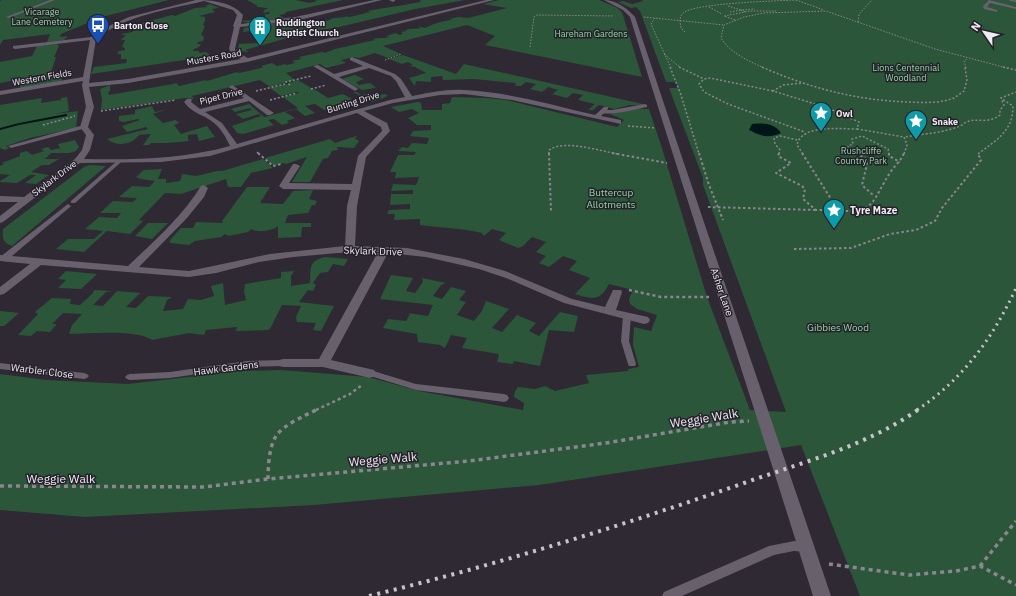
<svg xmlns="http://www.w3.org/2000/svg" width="1016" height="596" viewBox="0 0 1016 596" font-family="'IBM Plex Sans',sans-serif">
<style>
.green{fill:#2b5639}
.water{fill:#001518}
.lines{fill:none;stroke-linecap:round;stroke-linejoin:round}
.stream{fill:#001518;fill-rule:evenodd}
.path-far4{stroke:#8b868f;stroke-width:1;stroke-dasharray:1.5 1.5;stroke-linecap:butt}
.path-far3{stroke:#8b868f;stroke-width:1.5;stroke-dasharray:2 2;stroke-linecap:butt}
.path-far2{stroke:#8b868f;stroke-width:2;stroke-dasharray:2.5 2.5;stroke-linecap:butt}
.path-far1{stroke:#8b868f;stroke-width:2.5;stroke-dasharray:3 3;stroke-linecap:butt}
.path{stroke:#8b868f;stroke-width:3.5;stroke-dasharray:4 4;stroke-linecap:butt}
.service{fill:#68616d;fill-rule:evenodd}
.minor{fill:#68616d;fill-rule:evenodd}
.rail-far1{stroke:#c9c4cc;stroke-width:3;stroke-dasharray:2 4.5;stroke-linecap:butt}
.rail{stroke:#c9c4cc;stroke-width:4;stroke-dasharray:3 5.5;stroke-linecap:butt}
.labels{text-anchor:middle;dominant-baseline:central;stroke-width:3;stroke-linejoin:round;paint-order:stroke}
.far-park-label{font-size:9px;fill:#8fdaa4;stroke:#25202a}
.far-poi-label{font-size:9px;font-weight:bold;fill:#efebf2;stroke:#25202a;text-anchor:start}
.far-street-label{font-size:9px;fill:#efebf2;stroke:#25202a}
.park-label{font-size:10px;fill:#8fdaa4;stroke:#25202a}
.poi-label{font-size:10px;font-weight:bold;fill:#efebf2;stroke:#25202a;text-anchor:start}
.street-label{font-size:10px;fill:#efebf2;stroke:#25202a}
.near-street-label{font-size:12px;fill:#efebf2;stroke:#25202a}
</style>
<rect width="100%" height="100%" fill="#2f2934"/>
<g class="green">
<path d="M2,0h167l-67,17 -41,17 -1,3 8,-1 -4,4 -17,2 3,-8 -47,6 -3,5v-44z"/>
<path d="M247,0h49l13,3 8,-2 -2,-1h28l-57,12 -1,2 -6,1 5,3 -34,5 -10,-2 25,-2v-5h5l-1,-2 -6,1 2,-4h3l-1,-1 -10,-1h-1l2,-1z"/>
<path d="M421,0h44l-50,9 -76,18 -28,5 1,1 -5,1 1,1 -12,3 -5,-1 -46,13 4,2 -12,-1 2,-7 18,-1v-2l7,-2 -1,-10 8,-1v-1l-19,1 -1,3 -8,1 1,-4c10,-2 22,-5 32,-4 3,0 5,2 8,3 9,1 17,1 24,-2l-2,-2 16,-3 5,1 6,-3 13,-1 -2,-1 6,1 20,-5 -2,-1c18,-4 34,-5 52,-9z"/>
<path d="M499,0h100l17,7 6,5 20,65 -157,-32 10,-9 -28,-11 -84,21 18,8 -13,4 -13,-5 -16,5 -5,-1 -13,3 5,3 -20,5 -6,-4 -34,9 9,7 -25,7 -10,-7 -68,16 2,3 -9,-1 -84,12 1,-11 -2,-10 10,-4v6l-2,1 1,3 64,-11 3,-1 3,3 27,-6 1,1 30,-9 2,1 22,-5 2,-1 -2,-1 11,-3 5,3 8,-2 2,1 8,-2 -3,-2 9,-2 -2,-2 23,-5 3,1 10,-4 40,-9 -2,-1c6,-2 11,0 16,-2l-3,-1 10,-3 3,2 4,-1 -2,-2 6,-1 -2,-1c6,-2 11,-1 16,-2l-3,-2 7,2c6,-3 15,-7 27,-8l-3,-1 9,-2 10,1 39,-10 -24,-4z"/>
<path d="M642,0h374v596h-156l-59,-151 -262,40 -225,20 -229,12 -85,-7v-136l47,6 81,4 112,-13 41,-1 87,7 51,14 104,19 1,-7 -10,-6 1,-6 3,-4 17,2 10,-3 10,5 34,-8 -3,-8 42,-4v-2l11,-2 -6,-22 1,-18 17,4 6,-16 -20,-6 -7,-5 -1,-5 4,-9 -24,-6c-9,18 -17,15 -34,10l15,-16 -21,-8 8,-9 -14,-5 -14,11 -10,-4 7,-7 -10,-4 10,-10 -14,-5 -9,9 -5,2 -19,-8 7,-7 -14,-4 -8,7 -2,-3c-21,-5 -41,-5 -62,-8v-6l-26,1 1,-6h-8l2,-4 21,-1v-5l-20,1 1,-11h22v-4l-22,1 2,-7 23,1 3,-8 -24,1 1,-6h-6l8,-17h16l2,-3 -18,-1 4,-4 6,1 4,-5 15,1 2,-6 -19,-2 3,-5 18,-1v-5h-14l-9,-7 11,-5 -7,-4 -13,3 -8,-5 27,-5 3,1 1,7h20v-6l8,-1 2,-6 34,1 20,2 111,27 7,-7 -14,-6 23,-5h16l12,36 46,152 43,113 36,2 -83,-227v-7l-34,-90h9l-2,-6h-10l-26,-71 -4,-4 -5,1 -13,-6 5,-1 9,3 11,-3z"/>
<path d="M210,4l9,4 -7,1 3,3 -16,4 6,1v4l-2,4 2,1 -4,9 3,2 -1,4 -5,1 -1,2h4l-2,3 -5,2 -1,2h6v2l7,-1 5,4 -120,18 3,-7 32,-4 1,-4h-6v-5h-4l2,-3 6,-1v-2l-3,-1 3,-7h-4l5,-5h-4v-1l10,-2 3,-2h-8c6,-4 10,-3 16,-6h-3l2,-1 30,-8 3,1 20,-8 13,-1 -3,-1z"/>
<path d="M57,44l2,2 -5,11h2l-7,21 13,-1 -1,4 -41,7 1,-9 -21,4v-21l32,-6 5,-10z"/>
<path d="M403,55l53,19 8,-10 183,41h-17l-16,4 -15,-4 -6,5h-5l7,-6 -17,-4 5,-5 -10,-2 -6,5 -15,-4 6,-4 -10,-3 -6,5 -12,-3 6,-5 -10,-2 -5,4h-6l1,-3 -42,-4 -31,1 -1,-4 -11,1v5l-15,-1 -1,5 -6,-8 17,-5 -11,-6 -6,-1 4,-1 -5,-3 -6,2 -13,-5z"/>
<path d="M355,75l9,4 -8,3 3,3 11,-2 6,5 -14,2 -20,-11z"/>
<path d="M298,80c11,7 20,11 30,18l15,-4 9,5 -9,3 3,2 -22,6 -9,-6 -10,2 10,7 -10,3 -9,-7 -11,3 10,6 -8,3 2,2 -7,2 -8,-6 -6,1 6,5 -31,9 -6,-1 -5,-7 29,-10 -2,-2 -16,5 -7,-5 16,-4 -2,-2 -15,4 -4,-3 18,-5 15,13 34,-9 -15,-11 16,-4 -2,-1 -16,4 -11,-8 16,-4 5,1 -3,-2z"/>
<path d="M353,92h4l4,3 16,-2 2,2 6,-1 3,2 -16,6z"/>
<path d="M67,97l2,14 -14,3 23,-3 -2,17 -46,10 -24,8 3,2 -4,2 -5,-2v-43l42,-7 -1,5 20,-3v-2z"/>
<path d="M152,106l3,6 13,-3 -15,5 10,9 13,-3 3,3 -5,2 7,9 26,-8 8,11 -16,4 -2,-7 -9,1v5l2,1 -23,2h-16l-2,2h-6l8,-11 -12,1c-8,10 -22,12 -32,4l41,-10 -2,-2 -19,5 -5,-6 18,-6 -2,-1 -14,3 -5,-1v-5l16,-2v-4z"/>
<path d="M356,136l1,1 -3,1 5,3 -5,7 -17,-1 1,3 -7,1h1l-4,7 -5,1 -13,23h-18l15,-25 -21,7 -2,-1 -10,3 -9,-8 65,-19 5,4z"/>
<path d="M75,140l4,7 -3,4 -7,2h-18l-6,6h14l-10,6h-7l-11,7 18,3 -13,9 -11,-1 11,-8h-6l-13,8 -17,-1v-1l10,-6 -10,-1v-8l4,-2 -2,-1 18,-7v-3l7,-2 5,4 12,-4 -3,-2 7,-2 3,3 9,-2 -2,-4z"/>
<path d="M263,159l10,9 -23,5h1l-10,14h-13l-2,-8 -45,15 -16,-1 -26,27 4,1 -13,13 -23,-3 -23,21 -28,-3 12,-10h26l9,-8 -18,-2 14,-12 18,1 4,-5h-21l13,-12 20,1 4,-4 -18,-1 13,-11 17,1 6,-6 -14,-2 -5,-2 8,-7 18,-1 -4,10h8v4l14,-2 2,-7 14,2 21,-5h5z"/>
<path d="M90,165l16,1 -94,80c-9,-3 -10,-8 -9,-17l81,-62z"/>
<path d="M247,187h23l-10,16 23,1 10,-13 20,-1 -4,9 8,2 -2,4h-3l-4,8 -20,2 -3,8h26v4h-9l-1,10 -23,1v-12c-6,5 -21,7 -27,3l-3,3 -20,4 -3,-2 -4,3 -26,4 -6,4 -19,-2v-3l11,-12h12l3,-6 27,1 -1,-2z"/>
<path d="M148,223h20l-16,16 -17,-3z"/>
<path d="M325,257l23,2 -4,7 -11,-2 -5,8 -8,1 -7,10 3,2 -3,6 -5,-1 -9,12 35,4 -13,25 -8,-1 3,-7 -19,-1 -1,-5 5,-11 -19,-1 -12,24 -2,1 -32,1 1,-4 -31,3 -2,5 -15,-2 -37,7c-18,-11 -61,-6 -83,-6l3,-9 10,-11 -19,-1 -11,11h5l-7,8 -13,-1 -6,5 -13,-1 20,-21 -3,-2 17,-14 19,1 -1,5 10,1 13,-12 1,-3 18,1 -6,1 -13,13 10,1 14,-15 24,2 -3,2 -12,12 10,1 12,-12 24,1 -5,3 -4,11 20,-2 5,-10 13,1 13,-4 -3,-10 12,-3 2,22 21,-5 -2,-9 1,-7 36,-6v-6l13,-1 -3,5v10l19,-3c1,-15 -2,-22 15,-26z"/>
<path d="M66,271l31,3 -16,15 -23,-1 8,-8 -8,-1z"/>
<path d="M391,275l22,3 -7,13 9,2 8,-11 -1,-4 24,5 -5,2 -8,11 9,3 9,-12 15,4 -7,9 7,2 -9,13 17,6 8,-10 4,-10 23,8 -17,19 10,4 15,-17 19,8 -7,8 10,5 21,-24 18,4 -4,16 -25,-2 -9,36 -26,-5 -1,3 -16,-2 2,-8 -37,-6 5,-10 -16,-3 -6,13 -5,-3 -22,-3 -1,-8 -34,-6 5,-9 18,2 4,-7 -2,-1 20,3 5,-11 -53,-6z"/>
<path d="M0,311l19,2 -15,13h-4z"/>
</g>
<path class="water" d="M752,124c11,-1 22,-1 29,9 -13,6 -20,3 -32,-3z"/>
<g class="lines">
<path class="stream" d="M66,114h1v2l-48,9 -19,5v-2l19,-5z"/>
<g class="path-far4">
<path d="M796,0l28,10"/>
<path d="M728,6l13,4"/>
<path d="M709,7l13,7"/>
<path d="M730,12l11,-2"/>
<path d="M745,12l-4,-2 14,-1"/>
<path d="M644,17l80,8"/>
<path d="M655,18l-4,6 20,44"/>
<path d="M735,20l-11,-4 26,-5h26"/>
<path d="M858,22l1,-8 13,-14"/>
<path d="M685,32l-4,-4c-1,-5 -2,-11 2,-15 11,-10 94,-12 113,-13"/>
<path d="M530,47l4,-30 3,-2 77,1"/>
<path d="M664,54l17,14"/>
<path d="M385,60l17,-6"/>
<path d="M764,68c-15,-7 -34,-15 -43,-30l3,-13 20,-8 20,-4 62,-2 109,38 72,19"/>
<path d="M966,68l-2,-7 3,-2"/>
</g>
<g class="path-far3">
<path d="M670,67l11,28 18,59"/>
<path d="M679,67l25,12"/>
<path d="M762,67c47,21 97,34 149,35 14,1 30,1 43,-4 3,-2 7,-5 10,-7l3,-11 -2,-13"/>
<path d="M1003,67l13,3"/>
<path d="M290,85l-4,-3 25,-6"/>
<path d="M311,89l15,-4"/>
<path d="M256,91l29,-7"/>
<path d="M773,91l-63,-13 -6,1 -5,5 5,8 24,12 77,28"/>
<path d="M270,100l27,-7"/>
<path d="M101,111l75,-11"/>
<path d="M43,125l32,-9"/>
<path d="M628,126l28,2"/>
<path d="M857,129l47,8"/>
<path d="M257,152l2,2"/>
<path d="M549,154v-4c16,-11 50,1 69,4"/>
<path d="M779,154l1,-4 -5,-6 -1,-6 6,-2 18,4"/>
<path d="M803,154l-6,-9c4,-21 44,-16 60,-16l2,-7 -31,-14 -55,-17 10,-6 20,-2"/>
<path d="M858,154l-10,-5v-3l5,-2 -1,-5 10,-3 26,13 1,5"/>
<path d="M904,154l3,-9 -3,-8c19,-3 41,-4 58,-12 2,-1 3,-3 5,-3 10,-5 19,3 33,-7v-5l4,-5 -3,-7 15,-6"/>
<path d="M978,154c18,-14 35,-22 35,-48l-11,-7"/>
</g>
<g class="path-far2">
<path d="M258,153l15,13 9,-2"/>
<path d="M549,153l2,59"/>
<path d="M612,153l55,10"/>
<path d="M699,153l10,32 14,35"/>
<path d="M779,153l-1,3 13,7 -15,10 26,13 3,3 -2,10 13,11h22"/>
<path d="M802,153l36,57c37,6 35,-12 52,-37 4,-7 11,-12 14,-20"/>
<path d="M856,153l9,5 2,6 -5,21 11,10"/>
<path d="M889,153v3l11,6"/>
<path d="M708,207l108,3"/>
<path d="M794,249l57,-1 39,-14 26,-4 19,-9 7,-13 39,-48 -3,-6 1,-1"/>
</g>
<g class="path-far1">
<path d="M629,290l32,7h48"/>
<path d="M316,410l34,-16 12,-9"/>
</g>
<g class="path">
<path d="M268,479c0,-12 1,-32 8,-43 7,-11 30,-21 42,-27"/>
<path d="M0,486l204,1 64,-8 201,-18 137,-18 124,-21 19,-1"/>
<path d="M829,564l80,11 47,-4 24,-5 36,19"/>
<path d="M980,566l36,-45"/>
</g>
<g class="service">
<path d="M50,0h5l-46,18 -3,-1z"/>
<path d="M989,0l27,7v2l-26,-6 -3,4 10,3v2l-13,-3 -1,-3z"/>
<path d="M1009,0h7v2l-6,-1z"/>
<path d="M645,104l2,1v2c-11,2 -39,10 -48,5l3,-2h10z"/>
<path d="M84,125l3,2 -1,1 -75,20 -3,-2z"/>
<path d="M118,160l3,2 -1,1 -45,40h-4v-2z"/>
<path d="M68,204l3,2 -1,1 -64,54h-6v-4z"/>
<path d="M627,313l4,3 -2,25 7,23 -1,2h-6l-1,-2 -7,-23 2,-25z"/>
<path d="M283,360l3,1 1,2 -1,2 -3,1 -36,1 -77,11 -40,2 -3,-1 -2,-2 2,-2 3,-1 40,-2 77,-11z"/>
<path d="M0,363l84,10 3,1 2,2 -2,2 -3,1 -84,-10z"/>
<path d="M370,370l46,14 88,10 3,1 2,3 -2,3 -3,1 -88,-12 -49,-15 -2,-2 2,-2z"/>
<path d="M794,541l16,2 2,4 -2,4 -4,1 -12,-1 -20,4 -92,41h-20l2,-4 105,-46z"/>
</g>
<g class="minor">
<path d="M196,0c16,0 36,2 47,15l-2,9 54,-7 79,-17h8l-87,21 -55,6 -5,22 1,3 12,6 238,-58h8l-247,62 -119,21 -39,4 5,20 -6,20 6,8 -4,15 -6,9c49,1 99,0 146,-13 -4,-9 -9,-17 -16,-23 -12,-10 -20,-8 -30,-21l3,-3h4l1,1 -1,2 9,7 44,-11 -14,-10 -1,-1 3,-2 42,28 -4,2h-3l-18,-14 -44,11 17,11 15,21 153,-44 15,-3 -9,-16 -5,-5 -22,-8 -30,9 18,11 1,1 -3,2 -42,-25 5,-1 16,9 29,-8 -13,-6v-2l2,-1 43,17 6,5 11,17c17,-3 34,-7 52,-6 44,2 88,15 131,25l9,-8h4v2l-7,7 20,4v4l-109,-24 -48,-6 -24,1 -47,8 -29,8 23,12 3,8 -24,26 -9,49 -2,40 52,2 57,11 41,12 67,28 33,8 8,-17h8l1,2 -6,18 32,7 2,3 -2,3 -4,1 -80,-21 -58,-25 -27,-9 -53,-12 -38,-4 -57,107 43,10 2,3 -2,3 -4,2 -47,-11h-40l-4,-1 -2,-3 2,-3 4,-1h36l59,-107 -40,1 -45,4 -34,5 -43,11 -27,4 -148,-12 -37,29 -4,1v-8l30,-23 -30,-3v-6l128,11c26,-25 54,-49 73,-80l3,-1 4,3 -4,9 -17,21 -48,49 50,4 81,-17 75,-8 2,-40 4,-16 -68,-1 -4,-3 14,-22h3l4,2 -11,17 63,1 6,-28 24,-25 -1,-4 -24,-14 -147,43 -49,6 -81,1 -77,59 -3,1v-7l18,-14h-18v-6l24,1 51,-38 7,-9 4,-15 -6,-8 6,-20 -4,-22 1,-4 -83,14v-4l83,-14 7,-37 -75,9 -2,-1v-2l78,-9 11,-8 27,-12zM204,1l29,9 4,5 -4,11 1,1 -5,22 3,5 9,5 -113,20 -39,4 7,-44c31,-24 70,-29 108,-38z"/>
<path d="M389,0h6v1l-2,1z"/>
<path d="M604,0c12,0 23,8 31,17 64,193 131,386 196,579h-18c-60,-193 -123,-385 -183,-579l-7,-7z"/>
</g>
<path class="rail-far1" d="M917,410c46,-31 76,-72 99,-122"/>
<path class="rail" d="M369,596c127,-31 252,-70 375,-113 59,-21 123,-37 175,-74"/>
</g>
<defs>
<g id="bus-pin" transform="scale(1.15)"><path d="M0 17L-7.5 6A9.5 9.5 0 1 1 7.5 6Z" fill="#1a4fb4" stroke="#25202a"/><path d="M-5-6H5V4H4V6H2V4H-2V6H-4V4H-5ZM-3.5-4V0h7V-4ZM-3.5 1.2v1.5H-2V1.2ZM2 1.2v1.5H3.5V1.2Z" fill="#fff"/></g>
<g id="building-pin" transform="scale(1.15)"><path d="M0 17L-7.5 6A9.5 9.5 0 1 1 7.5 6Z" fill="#0f9aa8" stroke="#25202a"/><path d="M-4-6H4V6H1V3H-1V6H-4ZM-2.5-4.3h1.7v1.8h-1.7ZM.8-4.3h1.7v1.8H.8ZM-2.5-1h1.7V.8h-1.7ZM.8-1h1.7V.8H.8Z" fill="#fff"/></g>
<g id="sight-pin" transform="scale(1.15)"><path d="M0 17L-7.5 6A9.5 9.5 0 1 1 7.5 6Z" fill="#0f9aa8" stroke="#25202a"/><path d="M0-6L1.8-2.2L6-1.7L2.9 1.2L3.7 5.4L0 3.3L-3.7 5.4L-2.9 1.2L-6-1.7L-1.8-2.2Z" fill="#fff"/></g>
</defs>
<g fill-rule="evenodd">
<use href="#bus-pin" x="98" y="25"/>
<use href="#building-pin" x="260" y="27"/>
<use href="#sight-pin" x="821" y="113"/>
<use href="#sight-pin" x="916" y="121"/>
<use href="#sight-pin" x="834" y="210"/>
</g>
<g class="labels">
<g class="far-park-label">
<text x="42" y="11">Vicarage<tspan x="42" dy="10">Lane Cemetery</tspan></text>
<text x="591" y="33">Hareham Gardens</text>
<text x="906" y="67">Lions Centennial<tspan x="906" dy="10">Woodland</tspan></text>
<text x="861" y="150">Rushcliffe<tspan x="861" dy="10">Country Park</tspan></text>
</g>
<g class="far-poi-label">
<text x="276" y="22">Ruddington<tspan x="276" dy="10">Baptist Church</tspan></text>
<text x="114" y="25">Barton Close</text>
<text x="836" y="113">Owl</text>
<text x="932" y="121">Snake</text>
</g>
<g class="far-street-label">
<text transform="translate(214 57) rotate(-10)">Musters Road</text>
<text transform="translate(42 77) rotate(-10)">Western Fields</text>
<text transform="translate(221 96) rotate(-14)">Pipet Drive</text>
<text transform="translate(353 102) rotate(-17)">Bunting Drive</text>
<text transform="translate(54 178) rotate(-37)">Skylark Drive</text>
</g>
<g class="park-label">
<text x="611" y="192">Buttercup<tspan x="611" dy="12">Allotments</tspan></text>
<text x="838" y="327">Gibbies Wood</text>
</g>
<g class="poi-label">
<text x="850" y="210">Tyre Maze</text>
</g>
<g class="street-label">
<text transform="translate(373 251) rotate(2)">Skylark Drive</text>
<text transform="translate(722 292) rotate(71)">Asher Lane</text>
<text transform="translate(226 368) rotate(-7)">Hawk Gardens</text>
<text transform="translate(42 371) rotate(7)">Warbler Close</text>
</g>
<g class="near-street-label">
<text transform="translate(704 418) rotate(-9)">Weggie Walk</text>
<text transform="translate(383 459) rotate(-5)">Weggie Walk</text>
<text x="61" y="478">Weggie Walk</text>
</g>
</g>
<g transform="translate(984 32) rotate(304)" stroke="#25202a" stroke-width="3" paint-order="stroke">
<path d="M0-3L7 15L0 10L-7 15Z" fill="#efebf2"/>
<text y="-6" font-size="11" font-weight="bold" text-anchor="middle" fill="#efebf2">N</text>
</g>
</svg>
